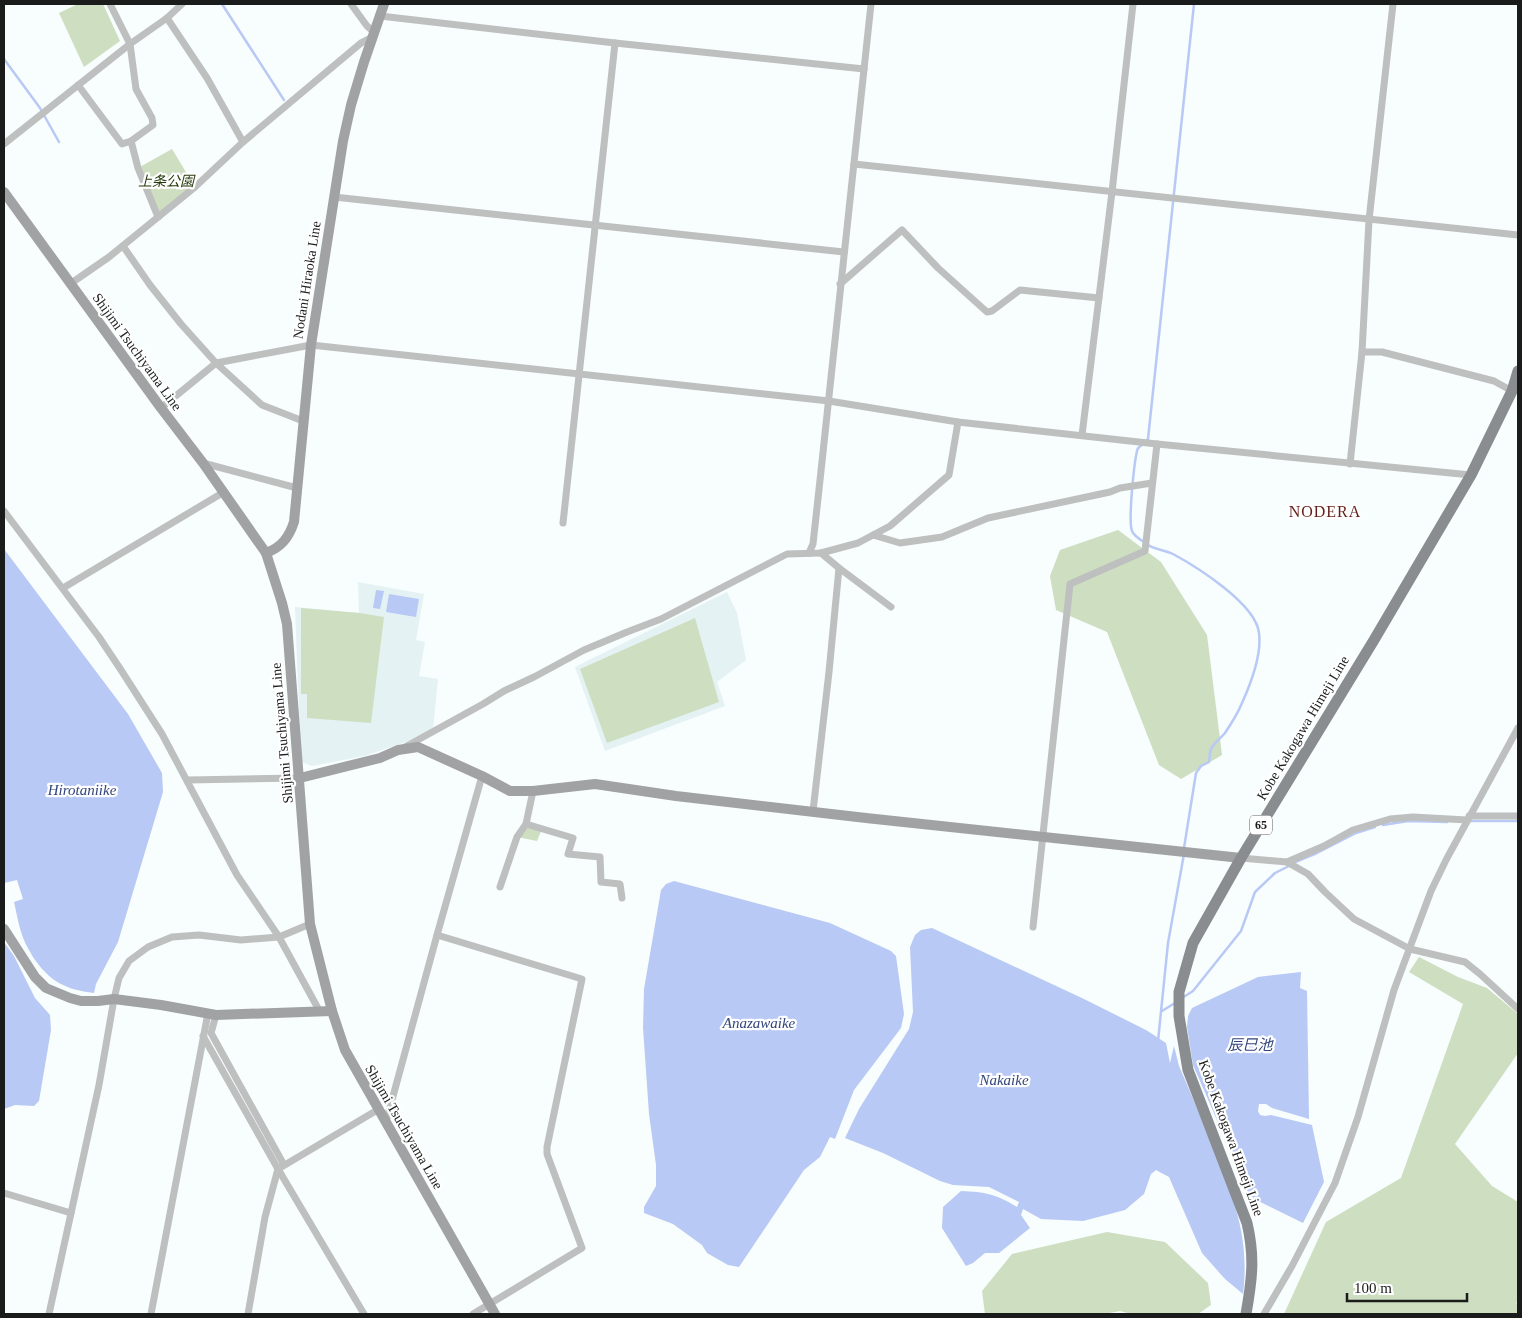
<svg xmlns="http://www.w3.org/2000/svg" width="1522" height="1318" viewBox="0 0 1522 1318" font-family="'Times New Roman','Noto Sans JP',serif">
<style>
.built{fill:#e4f2f3}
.green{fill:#cedec1}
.water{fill:#b8c9f5}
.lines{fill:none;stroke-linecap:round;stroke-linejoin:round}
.stream{stroke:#b8c9f5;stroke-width:2.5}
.street{stroke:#bec0c0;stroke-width:7}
.secondary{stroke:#a0a2a3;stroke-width:10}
.primary{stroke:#8a8d8f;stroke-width:11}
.labels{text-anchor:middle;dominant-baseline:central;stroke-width:4.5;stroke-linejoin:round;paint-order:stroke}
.shield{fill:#fff;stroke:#5f5f5f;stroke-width:1}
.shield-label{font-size:12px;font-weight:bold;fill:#1a1b1b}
.park-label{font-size:14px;font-style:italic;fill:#243a0a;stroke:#fff}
.street-label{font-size:14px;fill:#1a1b1b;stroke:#fff}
.water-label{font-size:15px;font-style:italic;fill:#32457c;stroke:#fff}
.quarter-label{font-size:16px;letter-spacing:1px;fill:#611d17;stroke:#fff}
</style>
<rect width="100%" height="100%" fill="#f8fdfd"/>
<g class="built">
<path d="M358,582l66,12 -8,46 9,2 -6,34 19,3 -5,50 -27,13 -42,14 -52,10 -11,-4 -6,-155 64,6z"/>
<path d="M727,592l10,21 9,47 -29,22 8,24 -120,45 -30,-84z"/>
</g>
<g class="green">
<path d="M78,4h25l17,37 -36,26 -25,-54z"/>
<path d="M172,149l23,38 -37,30 -20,-49z"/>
<path d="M1118,530l43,32 46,73 15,120 -41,24 -22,-14 -52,-133 -51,-22 -6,-34 10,-26z"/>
<path d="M301,608l59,5 24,4 -13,106 -64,-5v-24h-6z"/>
<path d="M695,618l24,84 -112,41 -27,-74z"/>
<path d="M526,824l16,5 -5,12 -20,-4z"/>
<path d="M1419,957l39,20 29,11 31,26v39l-63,91 37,42 26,16v100l-2,1 2,2v9h-234l42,-92 75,-44 62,-174 -54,-32z"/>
<path d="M1107,1232l58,10 43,41 3,22 -13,9h-67l-11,-3 -16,3h-119l-3,-23 30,-37z"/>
</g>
<g class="water">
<path d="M4,549l124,165 34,59 1,19 -45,150 -22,42 -2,9c-28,-3 -45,-12 -61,-36 -3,-6 -7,-11 -9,-17 -5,-12 -7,-25 -10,-38l9,-3 -6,-19 -13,3z"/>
<path d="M376,590l8,1 -4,18 -7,-1z"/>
<path d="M389,594l30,5 -3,18 -30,-5z"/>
<path d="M674,881l156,42 61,28 5,5 8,58 -3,14 -47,62 -19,49 -5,-2 -10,20 -16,13 -65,97 -11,-2 -21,-12 -5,-8 -29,-21 -29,-11v-6l12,-21v-21l-7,-51 -6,-86 1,-39 17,-99 5,-6z"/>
<path d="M932,928l152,71 62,31 20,13 4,20 4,-17 5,20c12,27 23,55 34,82 21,50 37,90 30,146l-18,-15 -23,-26 -33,-76 -13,-7 -5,4 -7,20 -19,16 -42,11 -42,-2 -18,-10 -2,6 9,13 -31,25h-14l-12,10 -7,3 -24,-38 1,-21 18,-16c24,1 35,3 56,16l2,-5 -30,-15 -36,-2 -13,-4 -57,-28 -38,-15 14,-29 50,-80 4,-17 -3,-65 5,-12 6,-5z"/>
<path d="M4,942l10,14 21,42 15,17 1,15 -12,71 -5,5 -19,-1 -11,4z"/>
<path d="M1301,972l-1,16 7,3 2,128 -37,-11 -6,-4h-7l-1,7 2,4 5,1 6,-1 41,10 12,57 -21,41 -57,-28 1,-6 -54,-124 -6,-38 1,-11 4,-8 66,-31z"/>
</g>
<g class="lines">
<g class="stream">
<path d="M222,4l62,96"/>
<path d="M4,59l36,49 19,34"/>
<path d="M1146,441l2,-2c14,-145 30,-290 46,-435"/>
<path d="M1142,445c-4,3 -4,2 -5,6 -3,13 -9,70 -5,80 2,5 7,8 12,11"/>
<path d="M1148,545c8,5 17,5 25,9 24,13 83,50 86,79 3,22 -8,50 -17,70 -4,10 -11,21 -17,30 -4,5 -10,9 -13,14 -3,5 -2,10 -3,15l-8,4 -5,7 -12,75"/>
<path d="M1470,821h48"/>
<path d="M1383,825l25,-4 39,1"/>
<path d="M1293,863l24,-10 39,-20 19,-6"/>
<path d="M1182,998l11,-7 48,-60 14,-39 20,-19 14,-7"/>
<path d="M1162,1011l13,-8"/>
<path d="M1158,1041l10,-98 16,-89"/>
</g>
<g class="street">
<path d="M110,4l20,40 6,45 16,29 1,7 -22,16 7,27 20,49"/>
<path d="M351,4l16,22 7,6"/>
<path d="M380,16l235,27 249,26"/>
<path d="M167,18l40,60 36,64"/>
<path d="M78,85l44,59 9,-3"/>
<path d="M4,144l126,-100 37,-26 15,-14"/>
<path d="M854,164l664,71"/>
<path d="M334,197l510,55"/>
<path d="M123,246l27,39 31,39 35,39 46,42 41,16"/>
<path d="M70,284l39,-27 86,-70 48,-45 118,-99 10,-5"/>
<path d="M840,284l62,-54 36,38 49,44 5,-1 28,-21 79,8"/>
<path d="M1362,352h20l112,29 18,10 6,-1"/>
<path d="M161,408l55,-45 95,-18 518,56 129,21 199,22 314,31"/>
<path d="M1082,435l30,-243 21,-188"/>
<path d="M203,463l94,25"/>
<path d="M1350,464l12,-112 7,-132 24,-216"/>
<path d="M4,511l95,126 22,33 41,64 75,141 42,62 41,75"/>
<path d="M563,523l52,-480"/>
<path d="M873,535l27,8 42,-6 46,-19 122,-26 10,-4 32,-5"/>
<path d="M809,553l4,-9 8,-73 50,-467"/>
<path d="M839,568l52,39"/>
<path d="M63,588l161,-96"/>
<path d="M405,747l78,-43 21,-13 30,-14 50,-27 43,-18 34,-13 126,-65 34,-1 37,-10 32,-17 59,-51 9,-53"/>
<path d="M188,780l112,-2"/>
<path d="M813,811l16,-139 10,-104 -18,-15"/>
<path d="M1469,816h49"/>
<path d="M526,824l47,14 -5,16 32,3 1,25 19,2 2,14"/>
<path d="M1241,858l46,4 21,12 17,18 29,27 56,30 55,13 15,12 38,35"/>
<path d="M1287,862l37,-16 29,-16 37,-11 23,-2 54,3"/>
<path d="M500,887l17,-50 9,-13 7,-33"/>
<path d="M1033,927l37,-343 75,-33 12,-107"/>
<path d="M437,935l145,44 -35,168v7l35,94 -109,66"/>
<path d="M216,1015l-5,18 73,132"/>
<path d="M203,1036l75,133 86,145"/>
<path d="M386,1122l51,-187 45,-159"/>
<path d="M4,1193l67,20"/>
<path d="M49,1314l50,-229 15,-86 5,-21 10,-17 19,-14 24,-10 27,-2 42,5 38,-3 31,-13"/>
<path d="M151,1314l57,-301"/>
<path d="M248,1314l17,-97 13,-48 101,-60"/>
<path d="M1264,1314l28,-48 43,-83 23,-66 36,-127 37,-99 15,-31 72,-132"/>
</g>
<g class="secondary">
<path d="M4,192l157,216 42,55 63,90 16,50 5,21 23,300 22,87 13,39 150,264"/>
<path d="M266,553c16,-6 23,-16 28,-31l17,-177 32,-204 8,-36 13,-43 20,-58"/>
<path d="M300,778l80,-20 18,-8 20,-3 64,29 28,15h23l62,-7 81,12 190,22 375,40"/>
<path d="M4,929l31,48 11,11 24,10 11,3h17l16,-2 47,6 55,10 116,-4"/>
</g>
<path class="primary" d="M1246,1314c6,-34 9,-57 1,-91l-59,-153 -9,-54v-24l14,-49 48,-85 133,-218 97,-165 41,-84 6,-20"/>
</g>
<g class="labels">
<rect class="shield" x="1250" y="815.5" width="22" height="19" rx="4"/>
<g class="shield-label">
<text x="1261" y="825">65</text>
</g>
<g class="park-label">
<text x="166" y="181">上条公園</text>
</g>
<g class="street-label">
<text transform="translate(307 280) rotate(-81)">Nodani Hiraoka Line</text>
<text transform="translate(137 352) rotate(54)">Shijimi Tsuchiyama Line</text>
<text transform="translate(1303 728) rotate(-59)">Kobe Kakogawa Himeji Line</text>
<text transform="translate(282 733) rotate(-95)">Shijimi Tsuchiyama Line</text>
<text transform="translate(404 1127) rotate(60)">Shijimi Tsuchiyama Line</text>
<text transform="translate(1231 1138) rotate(70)">Kobe Kakogawa Himeji Line</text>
</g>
<g class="water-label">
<text x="82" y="790">Hirotaniike</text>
<text x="759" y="1023">Anazawaike</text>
<text x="1250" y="1045">辰巳池</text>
<text x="1004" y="1080">Nakaike</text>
</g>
<g class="quarter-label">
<text x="1325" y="511">NODERA</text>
</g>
</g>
<rect width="1522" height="1318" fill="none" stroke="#1a1b1b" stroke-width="10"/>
<path d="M1347 1293v8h120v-8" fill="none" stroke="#1a1b1b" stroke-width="2.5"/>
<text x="1354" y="1293" font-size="15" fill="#1a1b1b" stroke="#ffffff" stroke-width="4" paint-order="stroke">100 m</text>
</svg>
